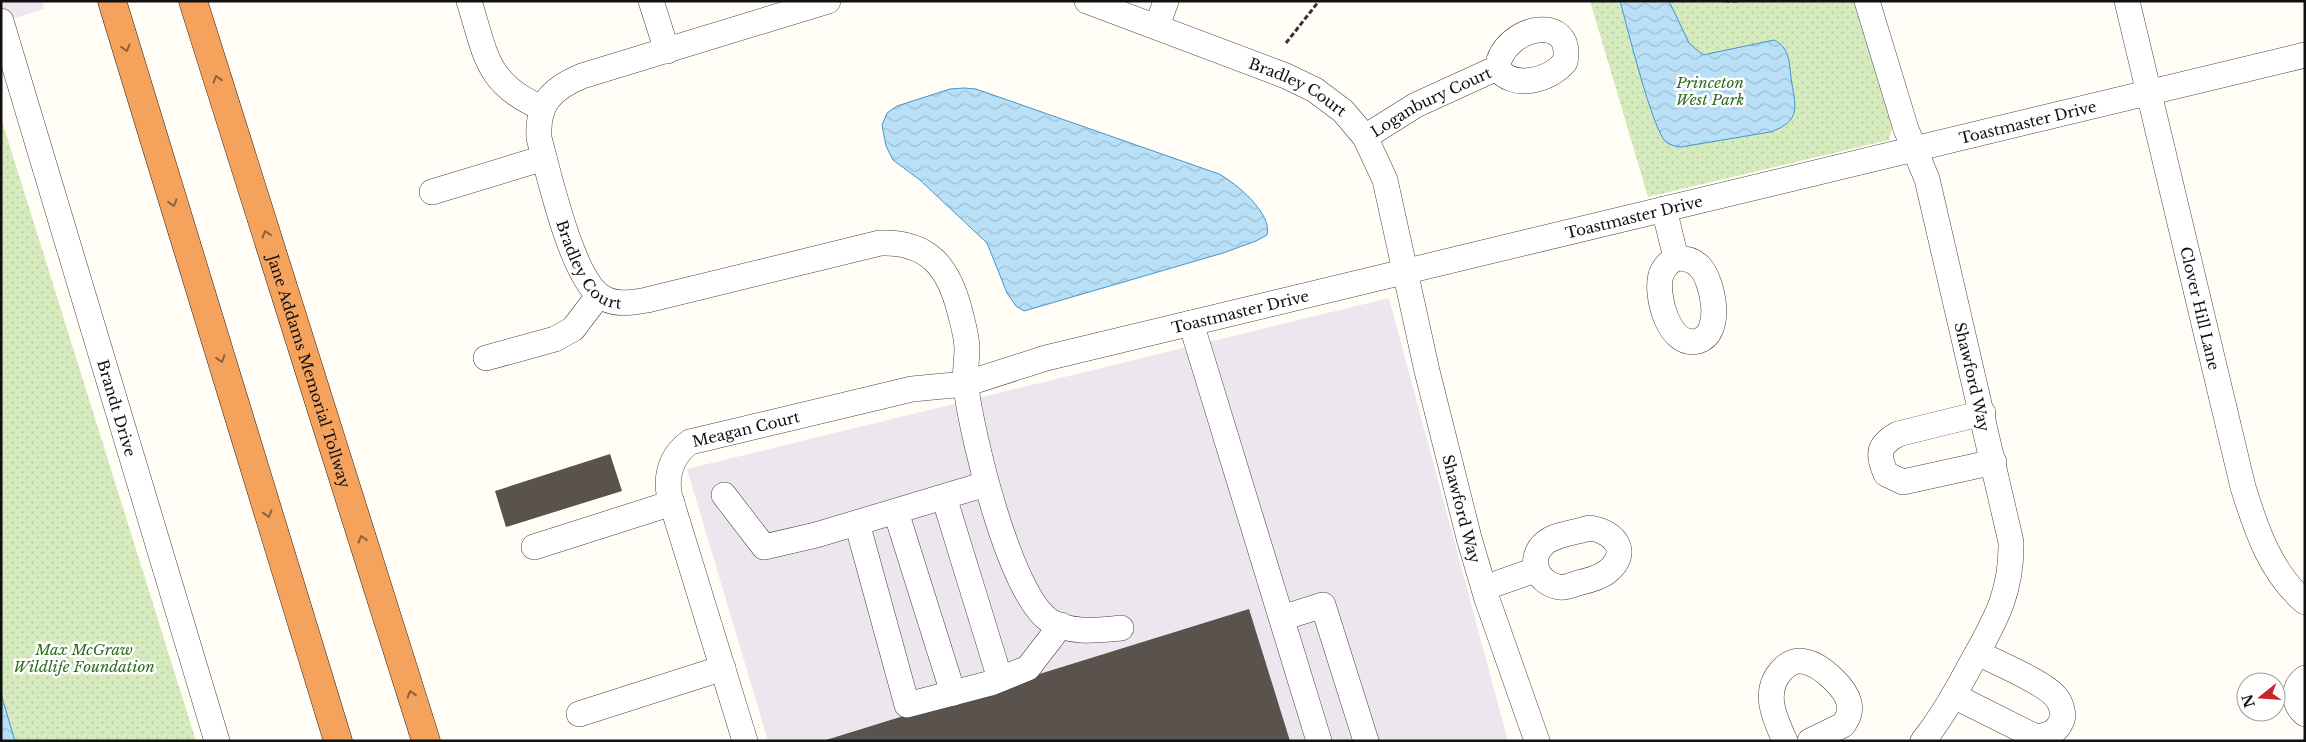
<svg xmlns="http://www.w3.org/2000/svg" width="2306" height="742" viewBox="0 0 2306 742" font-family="'Libre Baskerville',serif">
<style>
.industrial{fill:#eee6ef}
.grass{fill:url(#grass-dots)}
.water{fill:url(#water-waves);stroke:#3f96cf}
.building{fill:#5a524d}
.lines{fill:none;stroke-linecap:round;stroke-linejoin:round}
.minor-casing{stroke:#444;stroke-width:26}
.highway-casing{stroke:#222;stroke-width:29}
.path{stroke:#333;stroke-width:3;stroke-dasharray:5 2.5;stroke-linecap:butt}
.minor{stroke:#fff;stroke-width:25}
.highway{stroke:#f5a25d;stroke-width:28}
.oneway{stroke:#8e613b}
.labels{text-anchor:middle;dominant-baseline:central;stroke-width:5;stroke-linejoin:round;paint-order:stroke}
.park-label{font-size:15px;font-style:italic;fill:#2f6b1f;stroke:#fff}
.street-label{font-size:15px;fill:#111;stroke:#fff}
</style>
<defs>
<pattern id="grass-dots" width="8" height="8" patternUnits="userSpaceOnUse" patternTransform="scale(1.25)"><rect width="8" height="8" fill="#d5ebbd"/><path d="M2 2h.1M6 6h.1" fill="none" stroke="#b6c8a1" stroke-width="1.8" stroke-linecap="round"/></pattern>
<pattern id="water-waves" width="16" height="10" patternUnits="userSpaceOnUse" patternTransform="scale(1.25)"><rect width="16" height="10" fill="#b9e0f7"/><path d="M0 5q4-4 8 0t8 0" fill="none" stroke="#9ebfd3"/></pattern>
</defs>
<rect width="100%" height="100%" fill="#fffdf5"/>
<g class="industrial">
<path d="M1,1h41l2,8 -43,13z"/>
<path d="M1389,298l119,443h-740l-81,-272z"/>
</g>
<g class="grass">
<path d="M1590,1h266l38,120 -5,19 -241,57z"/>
<path d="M1,118l195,623h-195z"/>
</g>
<g class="water">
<path d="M1620,1h49l20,42 14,12 71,-15c16,8 15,22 17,38 4,27 12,43 -21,54l-89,15c-5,-1 -10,-1 -15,-5 -14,-13 -39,-116 -46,-141z"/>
<path d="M964,88l12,1 243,85c17,9 54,40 48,61l-11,6 -33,12 -199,58 -8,-5 -9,-13 -20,-50 -67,-63 -27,-20 -7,-14 -4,-21 5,-12 10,-7 53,-17z"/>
<path d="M1,694l14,47h-14z"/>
</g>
<g class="building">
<path d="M610,454l12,37 -116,36 -11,-36z"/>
<path d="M1249,609l41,132h-464v-1z"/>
</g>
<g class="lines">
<g class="minor-casing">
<g id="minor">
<path d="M469,1c17,54 17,83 73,107"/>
<path d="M651,1l16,50"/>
<path id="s1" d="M828,1l-246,75c-31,13 -45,28 -43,62 10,37 32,135 60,157 14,11 31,8 48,5l233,-57c49,-2 69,25 80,69 3,12 7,25 7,37 0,12 -3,25 -1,38 6,49 44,208 84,234 21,13 48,9 71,7"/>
<path id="s2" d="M1087,1l199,75 29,14 28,21 22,26 20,43 42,191 42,167 18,61 50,142"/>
<path id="s3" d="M1867,1l39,128 21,50 84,363c1,58 -21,86 -47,135 -13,23 -24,43 -41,64"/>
<path id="s4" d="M2127,1l116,486c13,42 27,85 62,115"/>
<path id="s5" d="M1,21l216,720"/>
<path d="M1157,26l9,-25"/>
<path id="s6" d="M1365,137l51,-32 81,-37c7,-43 78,-56 68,-6 -16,19 -52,28 -68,6"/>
<path d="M432,192l112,-34"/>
<path d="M1664,209l12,49"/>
<path d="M1676,258c8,0 18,2 24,9 13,14 24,66 -2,74 -29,8 -43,-46 -37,-66 3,-8 8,-13 15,-17z"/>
<path d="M1191,323l128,418"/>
<path d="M486,358l69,-19 18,-10 26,-34"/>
<path d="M1983,413l-85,21c-20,11 -21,20 -12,40l17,8 91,-20"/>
<path d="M724,495l40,52 52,-12 170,-51"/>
<path d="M944,497l56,182"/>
<path d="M896,512l57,181"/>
<path d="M857,523l50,182 84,-22 37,-15 33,-43"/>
<path d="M1590,528c26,4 41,25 17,44 -8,6 -20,9 -29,11 -6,2 -13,5 -19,4 -22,-4 -33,-29 -13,-45 11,-8 31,-10 44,-14z"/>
<path d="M534,547l138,-44"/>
<path d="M1484,588l51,-18"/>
<path d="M1282,618l41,-13 43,136"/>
<path d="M2305,678c-13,10 -12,26 0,36"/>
<path d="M1954,696l82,41c12,-2 20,-4 25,-15 4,-7 0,-19 -5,-25 -12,-15 -59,-34 -78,-44"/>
<path d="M579,714l144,-46"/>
<path id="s7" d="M745,741l-76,-247c-3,-21 3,-39 21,-52l222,-53 53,-5 81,-26 1259,-303"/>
<path d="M1785,741c-11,-24 -23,-50 -3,-71 6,-7 15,-11 24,-8 15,3 40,26 43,41 2,9 -1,15 -6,22l-33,16"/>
</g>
</g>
<g class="highway-casing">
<g id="highway">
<path d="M112,1l226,740"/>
<path id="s8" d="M193,1l233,740"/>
</g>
</g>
<g class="path">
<path d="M1725,1h14"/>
<path d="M1286,43l33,-42"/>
</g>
<use href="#minor" class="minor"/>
<use href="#highway" class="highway"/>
</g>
<defs><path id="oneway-chevron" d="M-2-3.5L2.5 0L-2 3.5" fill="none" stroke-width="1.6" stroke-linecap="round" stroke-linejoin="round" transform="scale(1.25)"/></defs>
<g class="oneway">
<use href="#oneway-chevron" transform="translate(126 48) rotate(73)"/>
<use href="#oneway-chevron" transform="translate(217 79) rotate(-107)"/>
<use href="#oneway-chevron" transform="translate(173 203) rotate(73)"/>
<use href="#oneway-chevron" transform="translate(266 234) rotate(-107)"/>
<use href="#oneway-chevron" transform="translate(221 359) rotate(73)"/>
<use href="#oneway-chevron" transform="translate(268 514) rotate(73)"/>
<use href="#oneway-chevron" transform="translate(362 539) rotate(-107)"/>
<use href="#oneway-chevron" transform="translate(411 694) rotate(-107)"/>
</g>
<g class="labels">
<g class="park-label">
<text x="1710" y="82">Princeton<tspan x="1710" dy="17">West Park</tspan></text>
<text x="84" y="649">Max McGraw<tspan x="84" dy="17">Wildlife Foundation</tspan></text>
</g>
<g class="street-label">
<text stroke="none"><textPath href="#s2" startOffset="228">Bradley Court</textPath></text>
<text stroke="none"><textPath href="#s6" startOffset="75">Loganbury Court</textPath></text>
<text stroke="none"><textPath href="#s7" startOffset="1694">Toastmaster Drive</textPath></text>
<text stroke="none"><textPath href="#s7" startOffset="1289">Toastmaster Drive</textPath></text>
<text stroke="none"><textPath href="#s1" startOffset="479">Bradley Court</textPath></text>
<text stroke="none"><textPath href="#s4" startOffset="316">Clover Hill Lane</textPath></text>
<text stroke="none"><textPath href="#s7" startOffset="884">Toastmaster Drive</textPath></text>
<text stroke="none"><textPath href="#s8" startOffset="388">Jane Addams Memorial Tollway</textPath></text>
<text stroke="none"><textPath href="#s3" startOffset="391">Shawford Way</textPath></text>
<text stroke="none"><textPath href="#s5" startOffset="404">Brandt Drive</textPath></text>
<text stroke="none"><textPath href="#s7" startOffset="375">Meagan Court</textPath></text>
<text stroke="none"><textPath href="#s2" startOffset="699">Shawford Way</textPath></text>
</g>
</g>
<rect width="2306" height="742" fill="none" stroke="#111111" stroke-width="5"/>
<g transform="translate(2261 697) rotate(253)"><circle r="24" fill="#ffffff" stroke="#a0a0a0"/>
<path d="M0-4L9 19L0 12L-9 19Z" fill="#c4262e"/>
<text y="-8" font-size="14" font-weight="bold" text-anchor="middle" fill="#111111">N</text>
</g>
</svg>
